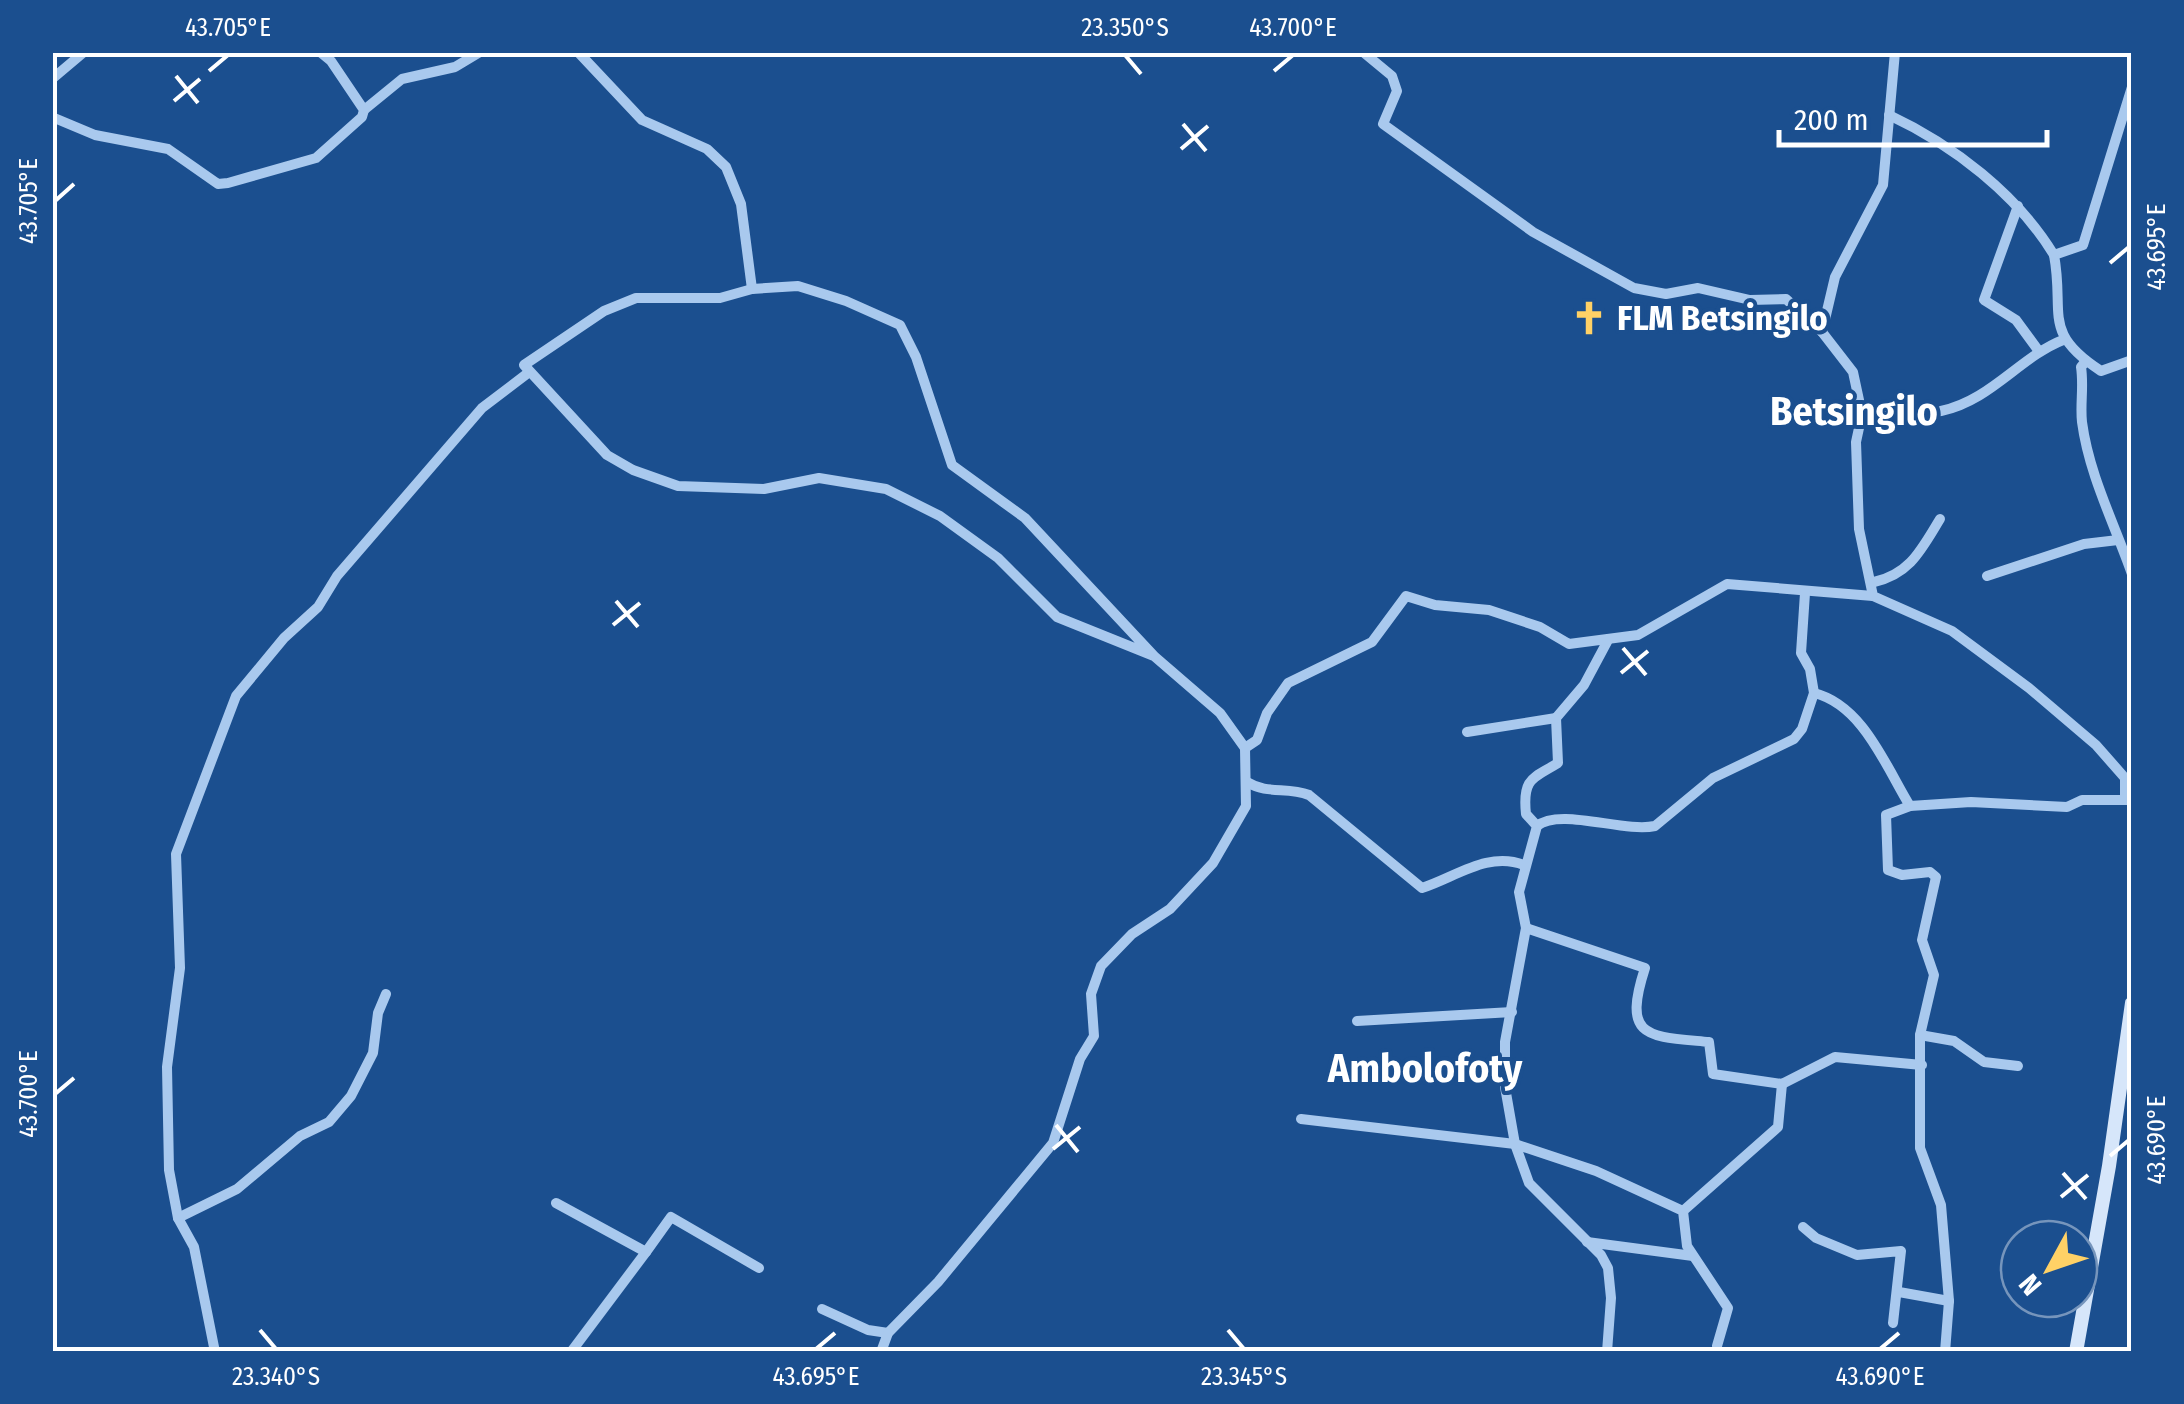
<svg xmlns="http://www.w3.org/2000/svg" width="2184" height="1404" viewBox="0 0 2184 1404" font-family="'Fira Sans Condensed',sans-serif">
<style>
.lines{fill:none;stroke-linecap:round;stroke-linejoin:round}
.street{stroke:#a9c9ee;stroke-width:10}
.secondary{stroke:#d6e6fa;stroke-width:14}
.ticks{fill:none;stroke:#fff;stroke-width:4}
.labels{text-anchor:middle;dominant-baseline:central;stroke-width:8;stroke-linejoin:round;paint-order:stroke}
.poi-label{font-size:35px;font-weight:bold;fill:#fff;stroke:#1b4f8f;text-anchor:start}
.quarter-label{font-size:40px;font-weight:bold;fill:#fff;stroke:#1b4f8f}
.neatline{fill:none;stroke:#fff;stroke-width:4}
.ticks-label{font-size:25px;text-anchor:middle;fill:#fff}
</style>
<rect width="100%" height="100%" fill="#1b4f8f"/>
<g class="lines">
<g class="street">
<path d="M578,52l64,68 65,29 19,18 15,37 11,85"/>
<path d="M1363,52l29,24 5,15 -14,33 150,108 101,56 32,6 32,-6 52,12 36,-1 36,33"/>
<path d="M1895,52l-12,133 -48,92 -13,55 31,40 9,42 -6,28 3,87 14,67 79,35 77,57 67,57 29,33v22"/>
<path d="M52,79l32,-27"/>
<path d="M2132,87l-49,158 -29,10c11,59 -13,77 47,116l31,-11"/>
<path d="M364,110l38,-31 53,-12 25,-15"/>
<path d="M1889,115c64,30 128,79 165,140"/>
<path d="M52,117l43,18 73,14 50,35 10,-1 88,-25 46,-41 2,-7 -33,-49 -11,-9"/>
<path d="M2018,206l-34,94 32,20 22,30"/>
<path d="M2086,361l-5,6c3,19 -1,37 1,55 7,53 33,103 50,152"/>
<path d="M1862,414c26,-4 56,1 79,-3 49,-10 79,-54 122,-71"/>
<path d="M1987,576l97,-32 34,-4"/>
<path d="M1874,582c36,-8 47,-32 66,-63"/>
<path d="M1607,642l-23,43 -28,33 2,45c-24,15 -36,14 -32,51l11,12 -18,66 7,36 -21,114v45l10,57 14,39 72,72 7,13 3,30 -4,54"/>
<path d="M1814,693c49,12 72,74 96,113"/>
<path d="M1467,732l89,-14"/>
<path d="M1245,748l12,-8 10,-27 21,-30 84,-41 34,-46 29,9 54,5 51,17 29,17 69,-9 89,-51 146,12"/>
<path d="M1247,782c21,13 40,4 62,13l113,93c34,-11 66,-37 102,-23"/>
<path d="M1537,826c23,-19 87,7 118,0l58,-48 81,-39 8,-10 12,-36 -4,-24 -9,-16 4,-60"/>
<path d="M1526,928l119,40c-23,71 2,68 64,74l4,32 69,10 53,-27 87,8"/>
<path d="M1357,1021l155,-9"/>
<path d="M1920,1035l34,6 30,21 34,4"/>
<path d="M1301,1119l214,25 81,27 87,40 4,35 41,62 -11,38"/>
<path d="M556,1203l90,49 -75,100"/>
<path d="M1683,1211l95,-84 4,-43"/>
<path d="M178,1218l59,-29 63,-53 29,-14 22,-26 22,-43 5,-40 8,-19"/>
<path d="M1803,1227l13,11 41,17 44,-4 -8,72"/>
<path d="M1587,1242l106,14"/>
<path d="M646,1252l25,-35 88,51"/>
<path d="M1899,1292l50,9"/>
<path d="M822,1309l46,21 20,3"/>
<path d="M215,1352l-21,-105 -16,-29 -9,-48 -2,-103 13,-99 -4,-114 60,-158 48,-58 34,-31 19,-31 145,-168 46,-35"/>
<path d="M881,1352l7,-19 50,-51 115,-139 27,-84 14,-23 -3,-42 10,-28 31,-32 38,-25 43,-46 33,-57 -1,-58 -25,-35 -66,-57 -129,-138 -73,-53 -36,-108 -16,-32 -54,-24 -48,-15 -46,3 -32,9h-84l-32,13 -80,54 83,90 26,15 45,16 86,3 55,-11 67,11 54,27 58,42 59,59 97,39"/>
<path d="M1945,1352l4,-51 -8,-96 -21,-57v-113l14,-60 -12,-35 14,-63 -6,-5 -28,3 -14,-5 -2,-55 24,-9 61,-4 96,5 15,-7h49"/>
</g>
<path class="secondary" d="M2076,1352l33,-186 23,-163"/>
</g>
<path class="ticks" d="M1125,55l16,19M209,71l19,-16M1274,71l19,-16M176,76l22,27M174,101l26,-22M1183,124l23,27M1181,149l27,-23M55,201l19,-17M2110,263l19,-16M616,601l22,26M613,625l27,-22M1623,648l23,27M1621,673l27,-22M55,1094l19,-16M1056,1125l22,27M1053,1149l27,-22M2110,1156l19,-16M2063,1173l23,26M2061,1197l27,-22M260,1330l16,19M1228,1330l16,19M816,1349l19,-16M1880,1349l19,-16"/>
<defs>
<g id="church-bare" transform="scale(2.7)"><path d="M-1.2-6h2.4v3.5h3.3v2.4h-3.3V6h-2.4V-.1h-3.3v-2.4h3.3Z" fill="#ffd166" stroke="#1b4f8f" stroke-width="2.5" paint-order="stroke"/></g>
</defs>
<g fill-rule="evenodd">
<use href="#church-bare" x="1589" y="318"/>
</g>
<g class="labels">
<g class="poi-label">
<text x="1617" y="318">FLM Betsingilo</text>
</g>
<g class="quarter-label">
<text x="1854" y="412">Betsingilo</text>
<text x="1425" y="1069">Ambolofoty</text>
</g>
</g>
<rect width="2184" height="1404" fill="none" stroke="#1b4f8f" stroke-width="110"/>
<g transform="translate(2049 1269) rotate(230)"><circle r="48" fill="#1b4f8f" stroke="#7695bc" stroke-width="2.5"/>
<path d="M0-8L18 38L0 25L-18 38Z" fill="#ffd166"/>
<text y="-15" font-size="28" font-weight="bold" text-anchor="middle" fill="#ffffff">N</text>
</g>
<path d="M1779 130v15h268v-15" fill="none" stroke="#ffffff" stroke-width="5"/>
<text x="1794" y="130" font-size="30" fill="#ffffff" stroke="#1b4f8f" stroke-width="8" paint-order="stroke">200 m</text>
<rect x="55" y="55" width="2074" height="1294" class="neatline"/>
<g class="ticks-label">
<text x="228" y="36">43.705°E</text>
<text x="1125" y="36">23.350°S</text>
<text x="1293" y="36">43.700°E</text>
<text transform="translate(28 201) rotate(-90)" y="9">43.705°E</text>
<text transform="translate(2156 247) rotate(-90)" y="9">43.695°E</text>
<text transform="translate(28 1094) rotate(-90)" y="9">43.700°E</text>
<text transform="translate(2156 1140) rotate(-90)" y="9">43.690°E</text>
<text x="276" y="1385">23.340°S</text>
<text x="816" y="1385">43.695°E</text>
<text x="1244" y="1385">23.345°S</text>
<text x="1880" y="1385">43.690°E</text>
</g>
</svg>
